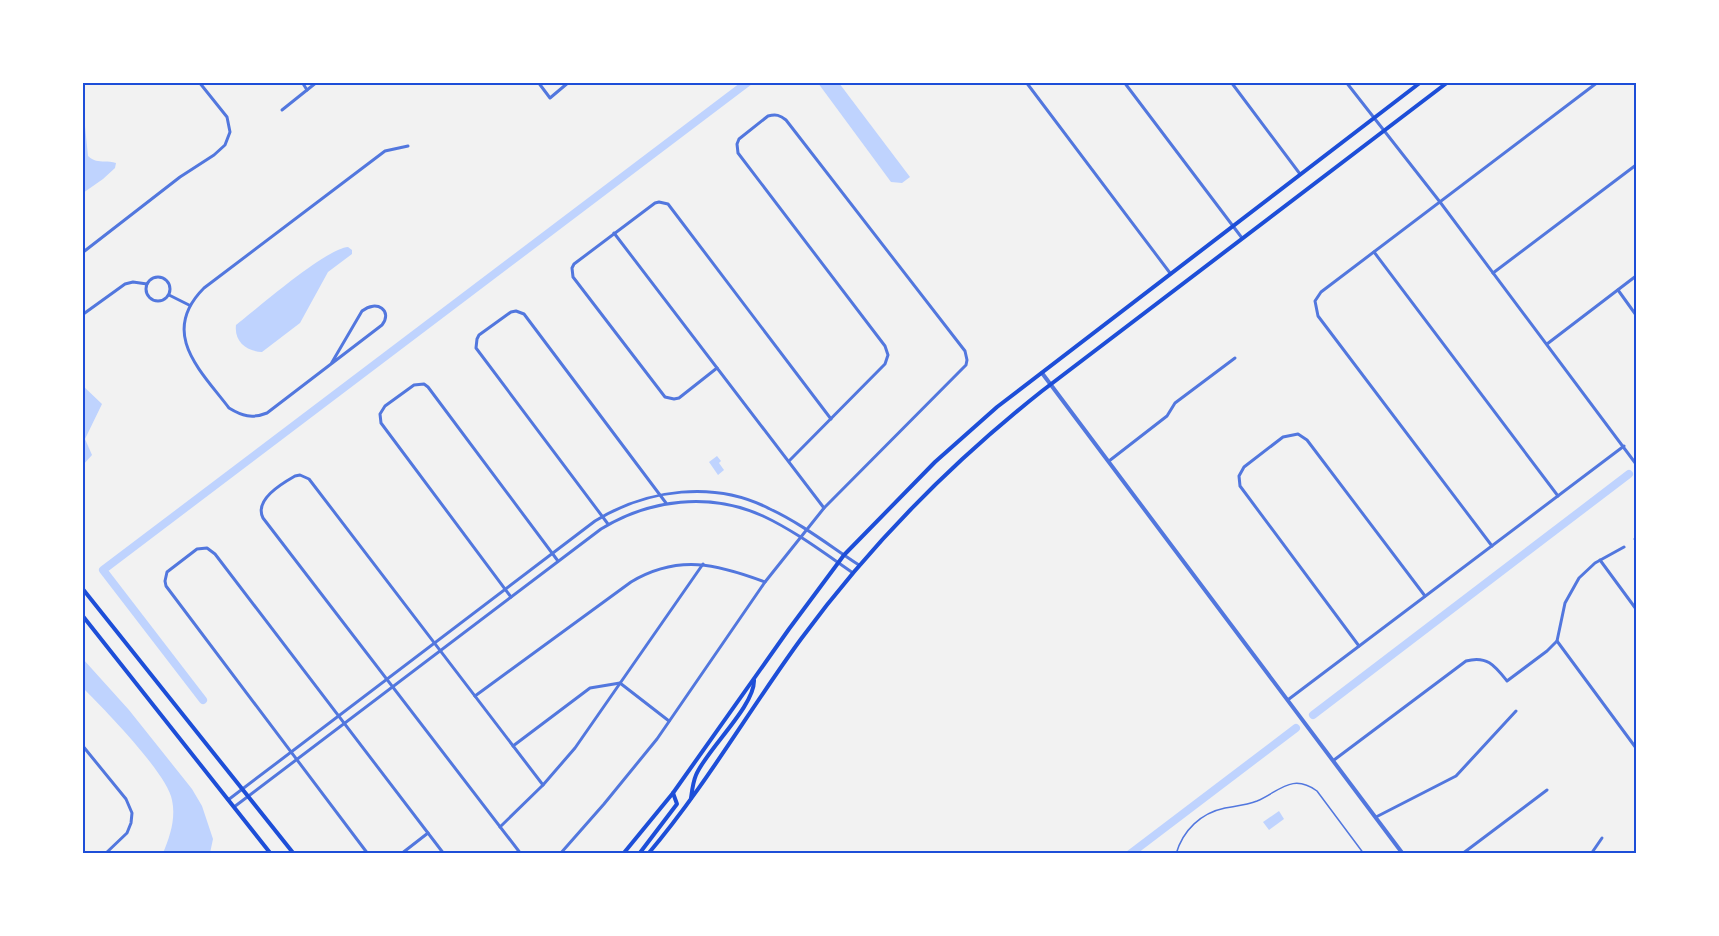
<svg xmlns="http://www.w3.org/2000/svg" width="1719" height="936" viewBox="0 0 1719 936" font-family="'Varela Round',sans-serif">
<style>
.water{fill:#bfd3fe}
.lines{fill:none;stroke-linecap:round;stroke-linejoin:round}
.canal{stroke:#bfd3fe;stroke-width:8}
.service{stroke:#5277de;stroke-width:1.5}
.minor{stroke:#5277de;stroke-width:3}
.tertiary{stroke:#5277de;stroke-width:4}
.secondary{stroke:#1d4ed8;stroke-width:4}
.neatline{fill:none;stroke:#1d4ed8;stroke-width:2}
</style>
<rect width="100%" height="100%" fill="#f2f2f2"/>
<g class="water">
<path d="M818,83h21l71,94 -8,6 -11,-1z"/>
<path d="M85,126l3,30c9,9 18,3 28,7l-1,5 -12,11 -20,14 -1,-66z"/>
<path d="M348,247l4,3v4l-24,18 -28,51 -38,29c-15,-1 -28,-10 -26,-27 22,-17 89,-76 112,-78z"/>
<path d="M82,385l20,19 -17,35 7,16 -9,10z"/>
<path d="M717,456l4,5 -2,2 5,7 -6,5 -9,-13z"/>
<path d="M83,659l46,51 63,79 10,17 11,33 -3,14h-47c7,-16 13,-35 9,-53 -5,-27 -69,-92 -89,-112z"/>
<path d="M1279,811l5,8 -15,11 -6,-8z"/>
</g>
<g class="lines">
<g class="canal">
<path d="M203,700l-100,-130 645,-488"/>
<path d="M1313,715l316,-241"/>
<path d="M1130,854l166,-126"/>
</g>
<path class="service" d="M1176,854c7,-24 25,-41 49,-46 11,-2 22,-3 32,-7 23,-10 35,-28 60,-10l47,63"/>
<g class="minor">
<path d="M538,82l12,16 19,-16"/>
<path d="M1026,82l144,191"/>
<path d="M1124,82l118,156"/>
<path d="M1231,82l69,92"/>
<path d="M1346,82l94,120 196,262"/>
<path d="M307,90l10,-8"/>
<path d="M282,110l25,-20 -5,-8"/>
<path d="M614,233l210,275"/>
<path d="M1374,252l184,244"/>
<path d="M82,253l98,-76 34,-22 11,-10 5,-13 -3,-15 -28,-35"/>
<path d="M1493,273l143,-108"/>
<circle cx="158" cy="289" r="12"/>
<path d="M1618,290l18,25"/>
<path d="M169,295l20,10"/>
<path d="M82,315l43,-31 8,-2 14,2"/>
<path d="M1547,344l89,-68"/>
<path d="M331,364l31,-53c15,-12 31,0 20,14l-115,88c-15,6 -25,3 -38,-5 -29,-38 -70,-75 -25,-120l181,-137 23,-5"/>
<path d="M717,368l-38,30 -5,1 -9,-2 -92,-120 -1,-9 2,-4 81,-61 4,-1 9,2 163,215"/>
<path d="M1109,461l58,-45 8,-13 60,-45"/>
<path d="M608,524l-132,-176 1,-9 2,-4 32,-23 5,-1 8,3 142,189"/>
<path d="M1635,539l1,-1"/>
<path d="M1492,546l-174,-230 -3,-15 6,-9 277,-210"/>
<path d="M1600,560l36,49"/>
<path d="M511,597l-130,-174 -1,-9 5,-8 29,-21 10,-1 4,3 130,174"/>
<path d="M1557,641l79,107"/>
<path d="M1359,646l-119,-160 -1,-10 5,-9 39,-30 15,-3 9,6 118,156"/>
<path d="M475,696l156,-114c47,-28 86,-18 134,0"/>
<path d="M1289,699l335,-253"/>
<path d="M82,745l44,54 6,14 -1,10 -4,10 -22,21"/>
<path d="M513,746l77,-58 30,-5 49,38"/>
<path d="M1334,760l132,-99c21,-6 29,5 41,20l40,-30 10,-10 8,-38 14,-25 16,-15 29,-16"/>
<path d="M228,800l367,-279c52,-32 120,-41 175,-12 32,15 60,37 89,56"/>
<path d="M234,807l367,-278c49,-30 109,-37 162,-13 32,15 61,37 90,57"/>
<path d="M1376,817l80,-41 60,-65"/>
<path d="M500,827l43,-42 32,-37 128,-184"/>
<path d="M368,854l-202,-268 -1,-5 2,-9 30,-23 10,-1 8,6 229,300"/>
<path d="M401,854l27,-21"/>
<path d="M521,854l-258,-336c-9,-18 18,-34 32,-42l5,-1 9,4 234,306"/>
<path d="M560,854l44,-50 53,-65 108,-157 59,-74 142,-143 1,-5 -2,-9 -179,-231c-6,-5 -10,-6 -18,-4l-29,23 -2,5 1,9 147,193 3,9 -3,9 -96,97"/>
<path d="M1462,854l85,-64"/>
<path d="M1591,854l11,-16"/>
</g>
<path class="tertiary" d="M1042,373l361,481"/>
<g class="secondary">
<path d="M82,588l212,266"/>
<path d="M82,615l189,239"/>
<path d="M691,798c1,-7 2,-16 5,-23 11,-26 59,-69 58,-95"/>
<path d="M623,854l50,-61 116,-164 55,-74 91,-93 62,-55 424,-325"/>
<path d="M639,854l38,-50 -4,-11"/>
<path d="M648,854c57,-67 101,-144 153,-215 69,-94 150,-176 241,-248l406,-309"/>
</g>
</g>
<rect width="1719" height="936" fill="none" stroke="#ffffff" stroke-width="168"/>
<rect x="84" y="84" width="1551" height="768" class="neatline"/>
</svg>
